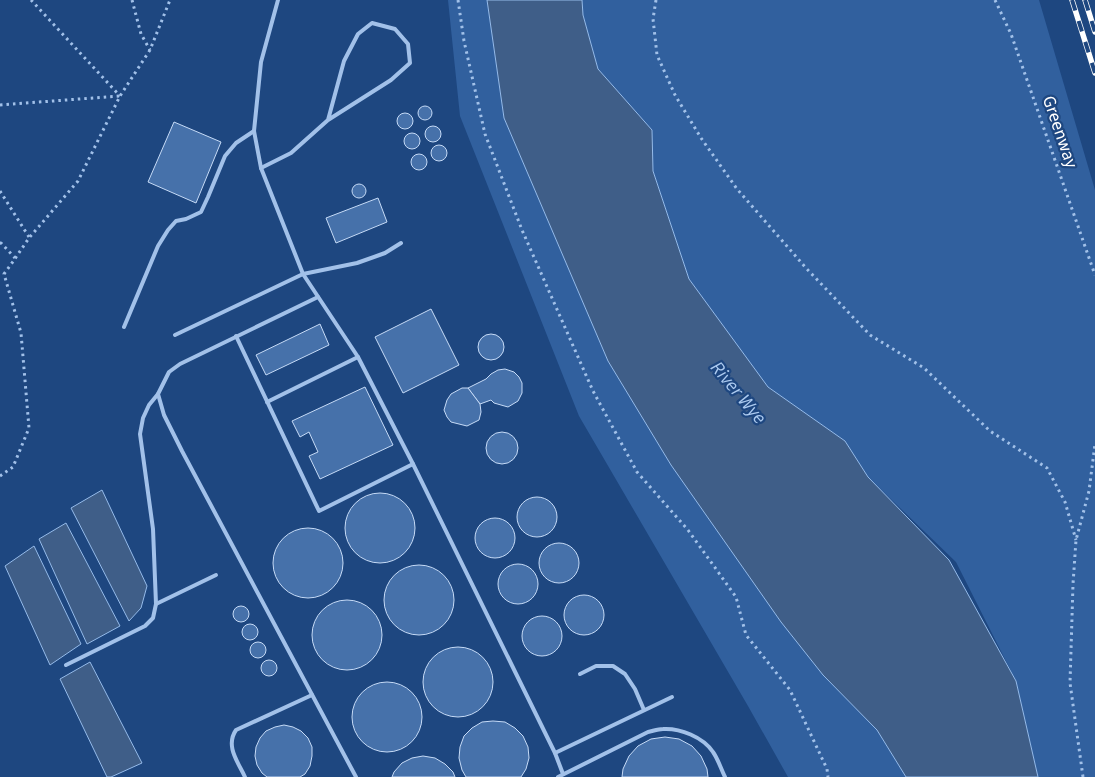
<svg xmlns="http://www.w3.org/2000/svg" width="1095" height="777" viewBox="0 0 1095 777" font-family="'Source Sans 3',sans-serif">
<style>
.green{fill:#31609e}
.water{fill:#3f5e88;stroke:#95bbea}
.building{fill:#4671aa;stroke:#c6dbf7}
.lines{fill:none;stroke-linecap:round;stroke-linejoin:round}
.path{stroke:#a2c1e9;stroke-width:3;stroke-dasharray:2.5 4;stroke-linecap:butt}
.service{stroke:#a2c1e9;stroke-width:4}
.rail-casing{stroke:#fff;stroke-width:5.5}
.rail{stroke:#1e4780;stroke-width:4;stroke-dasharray:11;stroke-linecap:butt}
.labels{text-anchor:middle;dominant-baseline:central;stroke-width:4.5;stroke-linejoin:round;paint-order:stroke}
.street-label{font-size:18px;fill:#fff;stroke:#1e4780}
.water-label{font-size:19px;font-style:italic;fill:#adcbf0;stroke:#1e4780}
</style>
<rect width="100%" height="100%" fill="#1e4780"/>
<g class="green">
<path d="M448,0h39l17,118 104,243 63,104 110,157 42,53 54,55 29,47h-118l-40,-71 -169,-290 -119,-300z"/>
<path d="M582,0h457l56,190v587h-57l-22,-96 -60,-119 -88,-85 -23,-36 -77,-54 -79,-108 -36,-108 -1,-41 -54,-61 -15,-54z"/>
</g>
<g class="water">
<path d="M487,0h95l1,15 15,54 54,61 1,41 36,108 79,108 77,54 23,36 81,83 67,121 22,96h-132l-29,-47 -54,-55 -42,-53 -110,-157 -63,-104 -104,-243z"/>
<path d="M102,490l45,96 -6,22 -12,13 -58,-113z"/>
<path d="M66,523l54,103 -33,18 -48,-105z"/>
<path d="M34,546l47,98 -31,21 -45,-99z"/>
<path d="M90,662l52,101 -31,14h-4l-47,-98z"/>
</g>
<g class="building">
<circle cx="425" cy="113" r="7"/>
<circle cx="405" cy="121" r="8"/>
<path d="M174,122l47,20 -25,61 -48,-21z"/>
<circle cx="433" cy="134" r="8"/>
<circle cx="412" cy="141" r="8"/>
<circle cx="439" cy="153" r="8"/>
<circle cx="419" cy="162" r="8"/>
<circle cx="359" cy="191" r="7"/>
<path d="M378,198l9,24 -51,21 -10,-25z"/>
<path d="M431,309l28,56 -56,28 -28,-56z"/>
<path d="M320,324l9,21 -63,30 -10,-20z"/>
<circle cx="491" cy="347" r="13"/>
<path d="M505,369l9,3 5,5 3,6v10l-4,8 -10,6 -14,-4 -3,-3 -11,4 -12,-16 18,-9 5,-5 7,-4z"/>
<path d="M365,387l28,58 -73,34 -11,-23 9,-4 -9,-20 -9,5 -8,-16z"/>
<path d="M462,388h6l12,16 1,8 -2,8 -12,6 -16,-4 -4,-5 -3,-7 3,-10 4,-6z"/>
<circle cx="502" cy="448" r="16"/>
<circle cx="380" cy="528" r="35"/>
<circle cx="537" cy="517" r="20"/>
<circle cx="495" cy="538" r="20"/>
<circle cx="308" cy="563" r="35"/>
<circle cx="559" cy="563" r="20"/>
<circle cx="518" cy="584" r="20"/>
<circle cx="419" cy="600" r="35"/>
<circle cx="584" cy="615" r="20"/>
<circle cx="347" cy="635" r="35"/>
<circle cx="241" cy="614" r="8"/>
<circle cx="542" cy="636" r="20"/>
<circle cx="250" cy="632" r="8"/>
<circle cx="258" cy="650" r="8"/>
<circle cx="458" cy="682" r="35"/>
<circle cx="269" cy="668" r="8"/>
<circle cx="387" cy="717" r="35"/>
<path d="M493,721l12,1 10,6 8,8 5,11 1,11 -3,11 -5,8h-55l-4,-7 -3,-12 1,-11 4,-11 8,-8 10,-6z"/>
<path d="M284,725l9,2 8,4 7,7 4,9v9l-2,10 -5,8 -5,3h-33l-5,-4 -5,-8 -2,-9 1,-9 4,-9 6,-7 9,-4z"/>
<path d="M665,737l14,2 13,7 9,10 6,13 1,8h-86l1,-8 6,-13 9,-10 13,-7z"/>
<path d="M423,756l12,2 10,6 8,8 2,5h-63l2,-5 8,-9 10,-5z"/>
</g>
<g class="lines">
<g class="path">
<path d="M31,0l89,96"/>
<path d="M132,0l9,34 9,16"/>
<path d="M458,0l6,41 21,93 37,96 71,161 44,81 51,58 48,67 10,38 44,55 37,79 1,8"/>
<path d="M656,0l-3,19 4,36 18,40 26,43 36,51 69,79 64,67 54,33 66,63 57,37 18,34 11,38"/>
<path d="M995,0l16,34 84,241"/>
<path d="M0,105l119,-9"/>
<path d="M0,191l29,46"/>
<path d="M0,243h1l14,15"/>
<path d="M0,476l13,-9 16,-39 -8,-95 -17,-59 8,-11 17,-25 49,-57 42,-85 30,-46 20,-50"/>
<path d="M1083,777l-13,-94 3,-99 3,-44 13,-49 6,-47"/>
</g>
<g class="service">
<path d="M278,0l-17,62 -7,69 7,37 42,106 55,83 55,107 142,289 8,21"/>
<path d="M261,168l30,-15 37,-33 16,-59 14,-27 14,-11 23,6 13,15 2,19 -19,17 -63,40"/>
<path d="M318,297l-138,67 -11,8 -11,22 6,21 18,36 174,326"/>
<path d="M124,327l34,-81 10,-16 8,-9 10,-2 15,-7 7,-15 17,-41 11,-13 18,-12"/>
<path d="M175,335l128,-61 54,-11 28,-10 16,-10"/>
<path d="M236,336l83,175 94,-47"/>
<path d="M267,402l91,-45"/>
<path d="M156,604l60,-29"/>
<path d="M66,665l79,-39 8,-8 3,-14 -3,-75 -13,-95 3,-16 6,-13 9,-11"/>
<path d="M580,674l16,-8h17l12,8 10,15 9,21"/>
<path d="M555,753l117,-56"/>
<path d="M245,777c-7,-15 -20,-31 -9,-47l76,-35"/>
<path d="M558,777l90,-45c5,-1 10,-3 15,-3 17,-1 40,8 50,23 5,7 8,17 12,25"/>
</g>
<g class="rail-casing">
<g id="rail">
<path d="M1072,0l23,73"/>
<path d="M1085,0l10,32"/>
</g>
</g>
<use href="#rail" class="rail"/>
</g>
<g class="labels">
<g class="street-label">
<text transform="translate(1060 132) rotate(71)">Greenway</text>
</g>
<g class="water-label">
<text transform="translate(738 393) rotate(50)">River Wye</text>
</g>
</g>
</svg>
